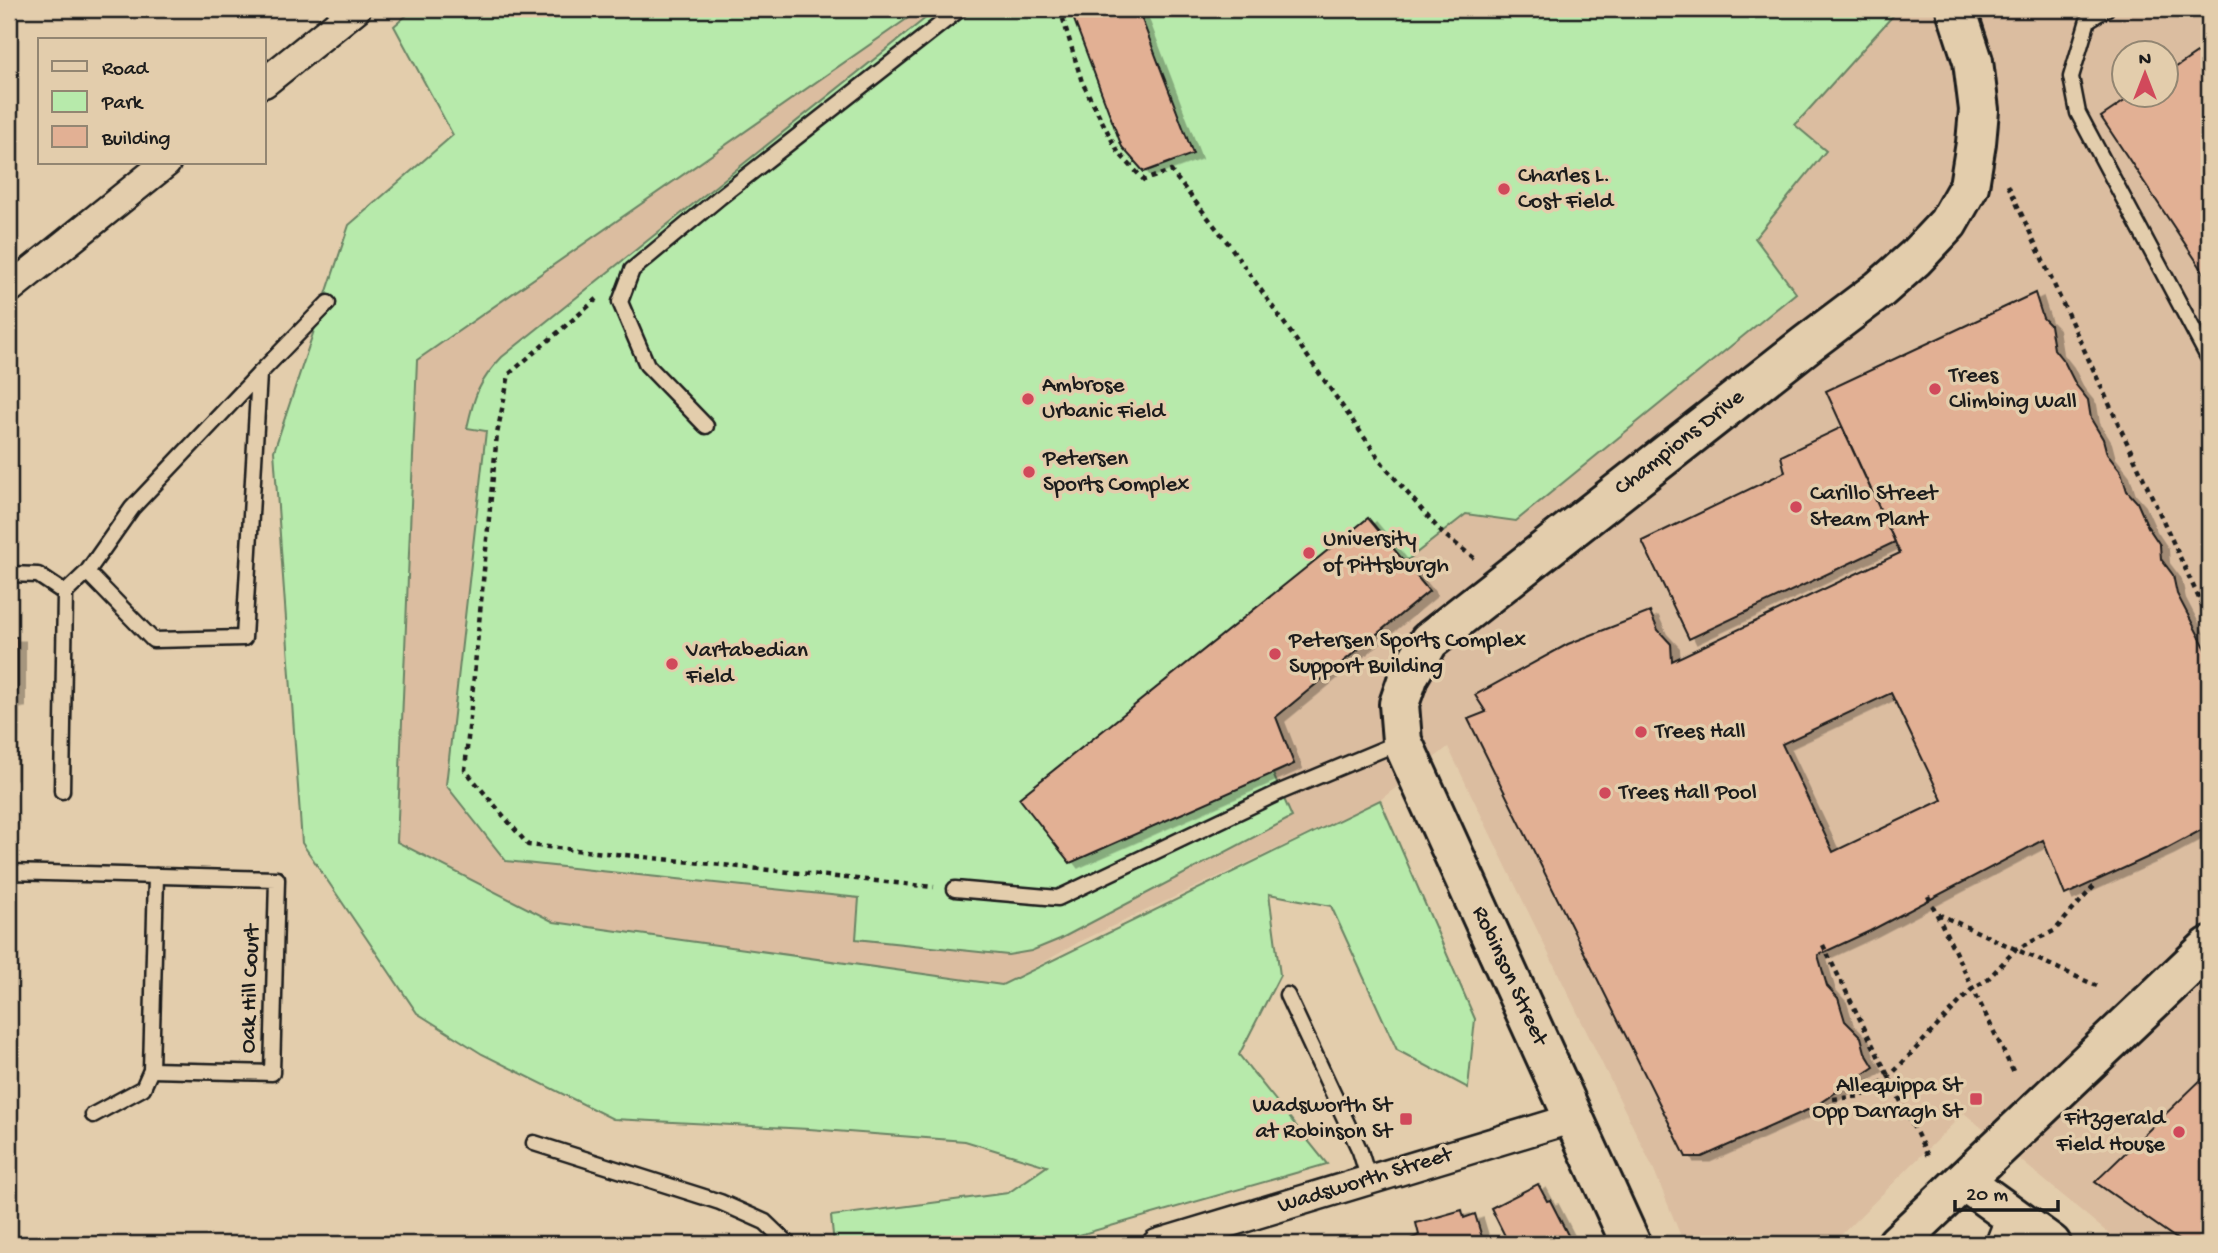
<svg xmlns="http://www.w3.org/2000/svg" width="2218" height="1253" viewBox="0 0 2218 1253" font-family="'Gochi Hand',sans-serif">
<style>
.built{fill:#dbbda0;fill-rule:evenodd}
.green{fill:#b7eaab;stroke:#6a8364;stroke-width:2}
.building{fill:#e2b094;stroke:#1c1c1c;stroke-width:2;fill-rule:evenodd;filter:url(#shadow)}
.lines{fill:none;stroke-linecap:round;stroke-linejoin:round}
.lane-casing{stroke:#1c1c1c;stroke-width:19}
.street-casing{stroke:#1c1c1c;stroke-width:33}
.secondary-casing{stroke:#1c1c1c;stroke-width:44}
.path{stroke:#1c1c1c;stroke-width:4.5;stroke-dasharray:5 5;stroke-linecap:butt}
.lane{stroke:#e3cdac;stroke-width:14}
.street{stroke:#e3cdac;stroke-width:28}
.secondary{stroke:#e3cdac;stroke-width:38}
.poi-dot{fill:#d1495b;stroke:#e3cdac;stroke-width:2.5}
.labels{text-anchor:middle;dominant-baseline:central;stroke-width:7;stroke-linejoin:round;paint-order:stroke}
.poi-label{font-size:23px;fill:#1c1c1c;stroke:#e3cdac;text-anchor:start}
.street-label{font-size:23px;fill:#1c1c1c;stroke:#e3cdac}
</style>
<defs>
<filter id="shadow"><feDropShadow dx="8" dy="4.5" stdDeviation="0" flood-color="#0004"/></filter>
</defs>
<rect width="100%" height="100%" fill="#e3cdac"/>
<filter id="ink" filterUnits="userSpaceOnUse"><feTurbulence type="fractalNoise" baseFrequency=".0143" numOctaves="2"/><feDisplacementMap in="SourceGraphic" scale="14" xChannelSelector="R" yChannelSelector="G"/><feConvolveMatrix kernelMatrix="1 2 1 2 8 2 1 2 1" color-interpolation-filters="sRGB"/></filter>
<g filter="url(#ink)">
<path class="built" d="M921,9h1288v1235h-88l-157,-131 -132,131h-148l-30,-74 -206,-423 -68,53 -301,142 -77,44 -448,-64 -157,-80 20,-482zM2124,52h42v42h-42z"/>
<g class="green">
<path d="M414,9h507l-504,351 -20,482 157,80 448,63 378,-185 95,219 -7,69 -71,-38 -66,-144 -62,-12 11,81 -41,80 88,109 -279,80h-214l-3,-28 177,-23 39,-27 -82,-25 -156,-12 -196,-10 -131,-65 -65,-41 -115,-170 -28,-392 75,-226 104,-90 -59,-109z"/>
<path d="M937,9h962l-104,116 31,26 -71,87 41,55 -280,228 -50,-7 -61,48 24,29 -153,126 18,47 -21,10 19,43 -232,122 -29,12 -23,4 -152,-16 3,-41 -353,-37 -60,-76 40,-354 -19,-3c7,-32 12,-47 35,-71z"/>
</g>
<g class="building">
<path d="M1070,9h68l55,145 -49,18 -22,-25z"/>
<path d="M2209,45v235l-108,-163 34,-23h31v-20z"/>
<path d="M2035,293l8,25 7,7 4,24 11,14 11,22 12,15 3,19 12,20 4,15 14,18 6,19 10,11 11,25 12,18 1,14 12,16 4,19 32,61v171l-43,23 -101,46 -22,-55 -173,91 -52,24 9,31 11,12 7,23 16,16 4,15 9,15 -62,41 -110,49h-16l-218,-438 18,-7 -11,-17 93,-51 82,-32 8,18 13,14 1,17 228,-108 -74,-162zM1891,693l51,107 -109,52 -51,-108z"/>
<path d="M1842,427l53,115 -206,97 -47,-98 143,-69 -4,-16z"/>
<path d="M1368,518l61,73 -153,126 18,47 -224,99 -51,-65z"/>
<path d="M9,637h8v65l-6,1 -2,73z"/>
<path d="M2209,1072v172h-25l-89,-62z"/>
<path d="M1538,1184l9,17 3,-1 20,39 -8,3 1,2h-54l-18,-36z"/>
<path d="M1462,1210l2,8 11,-4 9,30h-76l-1,-3 12,-6 -3,-12z"/>
<path d="M1373,1236l3,8h-30z"/>
</g>
<g class="lines">
<g class="lane-casing">
<g id="lane">
<path d="M2106,9l-18,11 -17,57 7,36 131,246"/>
<path d="M259,374l69,-71"/>
<path d="M706,426l-59,-61 -27,-63 12,-32 88,-73 240,-188"/>
<path d="M9,574l29,1 27,18 -3,198"/>
<path d="M65,593l22,-21 45,-64 127,-134 -15,264 -91,2 -66,-68"/>
<path d="M9,872l268,7 -5,194 -121,-3"/>
<path d="M955,889l103,9 222,-106 120,-50"/>
<path d="M1287,995l73,156 9,29"/>
<path d="M93,1115l50,-27 8,-18 5,-194"/>
<path d="M534,1143l186,59 45,20 23,22"/>
</g>
</g>
<g class="street-casing">
<g id="street">
<path d="M264,83l92,-74"/>
<path d="M9,289l157,-126"/>
<path d="M1157,1244l417,-126"/>
<path d="M2000,1244l11,-28"/>
</g>
</g>
<g class="secondary-casing">
<g id="secondary">
<path d="M1964,1181l87,63"/>
<path d="M1631,1244l-229,-503 -3,-37 10,-29 20,-34 378,-297 73,-55 35,-31 33,-35 21,-37 7,-43 3,-33 -6,-49 -17,-52"/>
<path d="M1897,1244l312,-297"/>
</g>
</g>
<g class="path">
<path d="M1060,9l22,73 36,70 26,28 27,-9 57,72 157,224 57,66 32,25"/>
<path d="M2008,185l201,435"/>
<path d="M597,299l-88,75 -12,60 -32,336 63,75 406,42"/>
<path d="M1928,896l85,175"/>
<path d="M1938,914l159,72"/>
<path d="M1823,945l105,211"/>
<path d="M1833,1099l29,-3 27,-19 84,-89 14,-8 29,-31 38,-18 42,-47"/>
</g>
<use href="#lane" class="lane"/>
<use href="#street" class="street"/>
<use href="#secondary" class="secondary"/>
</g>
</g>
<g class="poi-dot">
<circle cx="1504" cy="189" r="7"/>
<circle cx="1935" cy="389" r="7"/>
<circle cx="1028" cy="399" r="7"/>
<circle cx="1029" cy="472" r="7"/>
<circle cx="1796" cy="507" r="7"/>
<circle cx="1309" cy="553" r="7"/>
<circle cx="1275" cy="654" r="7"/>
<circle cx="672" cy="664" r="7"/>
<circle cx="1641" cy="732" r="7"/>
<circle cx="1605" cy="793" r="7"/>
<rect x="1969" y="1092" width="14" height="14" rx="3.5"/>
<rect x="1399" y="1112" width="14" height="14" rx="3.5"/>
<circle cx="2179" cy="1132" r="7"/>
</g>
<g class="labels">
<g class="poi-label">
<text x="1518" y="176">Charles L.<tspan x="1518" dy="26">Cost Field</tspan></text>
<text x="1949" y="376">Trees<tspan x="1949" dy="26">Climbing Wall</tspan></text>
<text x="1042" y="386">Ambrose<tspan x="1042" dy="26">Urbanic Field</tspan></text>
<text x="1043" y="459">Petersen<tspan x="1043" dy="26">Sports Complex</tspan></text>
<text x="1810" y="494">Carillo Street<tspan x="1810" dy="26">Steam Plant</tspan></text>
<text x="1323" y="540">University<tspan x="1323" dy="26">of Pittsburgh</tspan></text>
<text x="1289" y="641">Petersen Sports Complex<tspan x="1289" dy="26">Support Building</tspan></text>
<text x="686" y="651">Vartabedian<tspan x="686" dy="26">Field</tspan></text>
<text x="1655" y="732">Trees Hall</text>
<text x="1619" y="793">Trees Hall Pool</text>
<text x="1962" y="1086" text-anchor="end">Allequippa St<tspan x="1962" dy="26">Opp Darragh St</tspan></text>
<text x="1392" y="1106" text-anchor="end">Wadsworth St<tspan x="1392" dy="26">at Robinson St</tspan></text>
<text x="2165" y="1119" text-anchor="end">Fitzgerald<tspan x="2165" dy="26">Field House</tspan></text>
</g>
<g class="street-label">
<text transform="translate(1680 443) rotate(-38)">Champions Drive</text>
<text transform="translate(1509 976) rotate(65)">Robinson Street</text>
<text transform="translate(251 989) rotate(-88)">Oak Hill Court</text>
<text transform="translate(1365 1181) rotate(-17)">Wadsworth Street</text>
</g>
</g>
<rect width="2218" height="1253" fill="none" stroke="#e3cdac" stroke-width="35"/>
<rect x="18" y="18" width="2183" height="1218" fill="none" stroke="#1c1c1c" stroke-width="2.5" filter="url(#ink)"/>
<rect x="38" y="38" width="228" height="126" fill="#e3cdac" stroke="#938672" stroke-width="2"/>
<rect x="52" y="61" width="35" height="10" fill="#e3cdac" stroke="#938672" stroke-width="2"/>
<text x="102" y="74" font-size="21" fill="#1c1c1c">Road</text>
<rect x="52" y="91" width="35" height="21" fill="#b7eaab" stroke="#938672" stroke-width="2"/>
<text x="102" y="108" font-size="21" fill="#1c1c1c">Park</text>
<rect x="52" y="126" width="35" height="21" fill="#e2b094" stroke="#938672" stroke-width="2"/>
<text x="102" y="144" font-size="21" fill="#1c1c1c">Building</text>
<g transform="translate(2145 74)"><circle r="33" fill="#e3cdac" stroke="#938672" stroke-width="2"/>
<path d="M0-5L12 26L0 18L-12 26Z" fill="#d1495b"/>
<text y="-10" font-size="19" font-weight="bold" text-anchor="middle" fill="#1c1c1c">N</text>
</g>
<path d="M1955 1200v10h103v-10" fill="none" stroke="#1c1c1c" stroke-width="3.5"/>
<text x="1966" y="1200" font-size="21" fill="#1c1c1c" stroke="#e3cdac" stroke-width="5" paint-order="stroke">20 m</text>
</svg>
